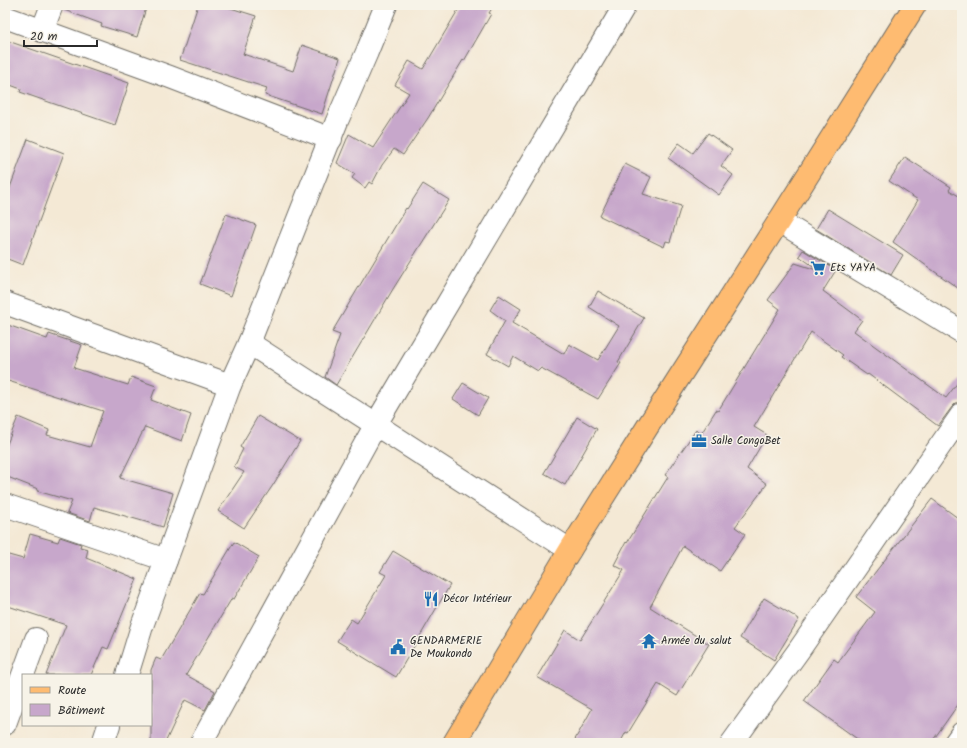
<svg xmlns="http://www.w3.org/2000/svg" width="967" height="748" viewBox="0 0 967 748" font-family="Kalam,sans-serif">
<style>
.building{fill:#c7a7cb}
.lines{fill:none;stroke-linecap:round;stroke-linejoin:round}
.street-casing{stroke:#716e66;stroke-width:24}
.primary-casing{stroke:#716e66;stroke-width:24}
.street{stroke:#fff;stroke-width:22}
.primary{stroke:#febb71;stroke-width:22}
.labels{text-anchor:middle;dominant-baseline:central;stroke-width:3;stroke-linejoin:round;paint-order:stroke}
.poi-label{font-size:11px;fill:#2b2b2b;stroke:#f7f3e8;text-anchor:start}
</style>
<rect width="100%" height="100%" fill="#f7f3e8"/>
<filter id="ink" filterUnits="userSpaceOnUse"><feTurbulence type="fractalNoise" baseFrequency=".025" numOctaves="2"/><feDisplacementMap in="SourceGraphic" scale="8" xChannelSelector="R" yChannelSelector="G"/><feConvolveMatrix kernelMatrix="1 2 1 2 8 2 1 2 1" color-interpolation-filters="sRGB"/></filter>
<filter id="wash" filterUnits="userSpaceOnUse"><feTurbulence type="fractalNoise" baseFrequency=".012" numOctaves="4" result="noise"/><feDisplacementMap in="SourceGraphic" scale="16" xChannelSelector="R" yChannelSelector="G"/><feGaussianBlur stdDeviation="0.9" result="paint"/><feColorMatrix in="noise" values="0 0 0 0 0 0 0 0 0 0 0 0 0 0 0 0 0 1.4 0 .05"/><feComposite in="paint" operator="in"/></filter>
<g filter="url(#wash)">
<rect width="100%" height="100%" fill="#f4e9d5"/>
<g id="blocks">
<g class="building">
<path d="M64,5h83l-10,32 -36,-11 1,-2 -38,-14z"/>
<path d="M198,5h23l35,11 -13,38 50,17 9,-26 38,13 -18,56 -57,-19 2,-7 -87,-28z"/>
<path d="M461,5h33l-5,8 2,1 -27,47 -1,-1 -35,58 -25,37 -9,-6 -12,16 -10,19 -3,-2 -4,6 -13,-10 3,-4 -18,-11 12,-29 24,14 36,-55 -14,-8 14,-24 14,8z"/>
<path d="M5,40l124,43 -14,42 -95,-33 1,-3 -16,-6z"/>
<path d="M708,133l24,17 -11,16 12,9 -14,20 -51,-37 11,-15 14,10z"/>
<path d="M28,139l36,14 -41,112 -18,-7v-57z"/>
<path d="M905,157l46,30 -2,3 13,8v93l-69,-49 25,-42 -29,-19z"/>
<path d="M625,164l26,13 -8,17 38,12 -11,36 -4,-1 -2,6 -64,-31z"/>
<path d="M423,184l26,16 -56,89 -57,96 -11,-8 15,-42 -8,-3 74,-124 1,1z"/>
<path d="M828,209l75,46 -12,20 -75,-46z"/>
<path d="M226,214l30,11 -25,71 -31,-12z"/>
<path d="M803,250l33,20 -13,21 39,29 -8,11 92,67 16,-21v25l-6,1 -4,4 -14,19 -70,-52 -1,1 -26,-18 2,-2 -32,-23 -57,95 13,8 -20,34 20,15 -32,43 10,7 -25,37 -37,-25 -33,61 59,37 -32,52 -19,-12 -30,49 -2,-1 -6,11h-47l19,-34 -55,-32 28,-47 15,10 44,-70 -10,-5 12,-23 1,1 41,-66 -3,-2 31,-45 5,4 15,-24 2,1 62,-102 -12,-9 27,-37 25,8 -21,-15z"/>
<path d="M598,291l46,27 -26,44 3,1 -23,36 -57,-31 -3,3 -25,-15 -5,10 -21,-12 18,-33 -15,-11 9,-15 22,14 -9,14 52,31 5,-10 29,16 21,-34 -30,-19z"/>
<path d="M5,324l42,15 2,-5 33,11 -8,23 54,17 3,-8 25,9 -5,14 40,15 -9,26 -37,-14 -25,51 53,15 -10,34 -69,-20 -4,14 -23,-8 5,-12 -35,-10 1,-2 -33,-13v-27l13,-32 31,13 -2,5 43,12 13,-36 -98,-31z"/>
<path d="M463,383l25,15 -10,17 -25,-16z"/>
<path d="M258,416l42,25 -27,44 -29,43 -26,-17 26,-39 -10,-5 9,-18 -3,-2z"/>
<path d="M577,417l20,12 -32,56 -21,-12z"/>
<path d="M932,499l30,22v178l-31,44h-68l-59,-42 30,-42 4,3 37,-50 -19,-15z"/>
<path d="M30,534l28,8 2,-5 21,7 -1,3 8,2 -2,9 51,21 -29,70 -5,-2 -12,28h-45l20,-50 -61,-20v-51l18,5z"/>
<path d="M234,542l25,15 -25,42 -2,-1 -46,77 29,16 -10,19 -20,-10 -20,43h-14v-73l5,-12 5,2 39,-67 3,1z"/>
<path d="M393,551l57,34 -54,92 -59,-36 14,-22 6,4 29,-48 -6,-3z"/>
<path d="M764,598l35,21 -25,41 -34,-22z"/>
</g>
</g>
</g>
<g filter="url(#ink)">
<use href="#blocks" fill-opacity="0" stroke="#716e66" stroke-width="1"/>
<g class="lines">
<g class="street-casing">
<g id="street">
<path d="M5,17l165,60 161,62"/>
<path d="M42,31l10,-26"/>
<path d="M779,221l183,111"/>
<path d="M5,303l225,82"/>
<path d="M249,343l321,207"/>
<path d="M5,505l161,55"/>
<path d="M127,675l15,-49 88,-241 19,-42 88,-222 30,-69 19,-47"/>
<path d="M5,724l31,-85"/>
<path d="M103,743l6,-18"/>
<path d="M201,743l175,-319 249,-419"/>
<path d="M732,743l67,-93 163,-236"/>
<path d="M955,743l7,-10"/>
</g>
</g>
<g class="primary-casing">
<path id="primary" d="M454,743l116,-193 78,-124 131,-205 136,-216"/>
</g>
<use href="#street" class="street"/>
<use href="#primary" class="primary"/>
</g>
</g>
<defs>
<g id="supermarket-bare" transform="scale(1.2)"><path d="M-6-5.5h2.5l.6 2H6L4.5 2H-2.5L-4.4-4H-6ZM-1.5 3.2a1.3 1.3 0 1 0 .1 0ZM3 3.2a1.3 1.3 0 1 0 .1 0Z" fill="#1f6fb2" stroke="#f7f3e8" stroke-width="2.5" paint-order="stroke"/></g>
<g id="office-bare" transform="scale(1.2)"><path d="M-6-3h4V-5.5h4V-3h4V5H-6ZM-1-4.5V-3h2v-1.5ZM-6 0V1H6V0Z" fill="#1f6fb2" stroke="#f7f3e8" stroke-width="2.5" paint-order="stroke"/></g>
<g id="restaurant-bare" transform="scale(1.2)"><path d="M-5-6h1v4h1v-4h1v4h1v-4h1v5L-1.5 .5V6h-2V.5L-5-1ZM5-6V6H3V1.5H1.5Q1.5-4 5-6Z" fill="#1f6fb2" stroke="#f7f3e8" stroke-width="2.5" paint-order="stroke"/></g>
<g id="temple-bare" transform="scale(1.2)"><path d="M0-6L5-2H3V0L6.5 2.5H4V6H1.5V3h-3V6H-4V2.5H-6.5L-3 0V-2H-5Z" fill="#1f6fb2" stroke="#f7f3e8" stroke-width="2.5" paint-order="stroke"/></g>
<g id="civic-bare" transform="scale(1.2)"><path d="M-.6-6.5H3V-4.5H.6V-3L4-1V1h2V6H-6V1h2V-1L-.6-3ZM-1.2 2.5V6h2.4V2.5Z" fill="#1f6fb2" stroke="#f7f3e8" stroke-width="2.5" paint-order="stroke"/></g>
</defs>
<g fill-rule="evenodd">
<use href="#supermarket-bare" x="818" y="268"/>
<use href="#office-bare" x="699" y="441"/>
<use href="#restaurant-bare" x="431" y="599"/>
<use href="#temple-bare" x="649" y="641"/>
<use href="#civic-bare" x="398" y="647"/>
</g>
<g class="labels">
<g class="poi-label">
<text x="830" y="268">Ets YAYA</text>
<text x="711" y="441">Salle CongoBet</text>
<text x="443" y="599">Décor Intérieur</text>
<text x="410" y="641">GENDARMERIE<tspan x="410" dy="13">De Moukondo</tspan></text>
<text x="661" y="641">Armée du salut</text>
</g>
</g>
<rect width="967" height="748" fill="none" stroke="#f7f3e8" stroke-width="20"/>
<rect x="22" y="674" width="130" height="52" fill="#f7f3e8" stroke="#a5a39c"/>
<rect x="30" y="687" width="20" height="6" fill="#febb71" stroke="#a5a39c"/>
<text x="58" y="694" font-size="12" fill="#2b2b2b">Route</text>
<rect x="30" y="704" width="20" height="12" fill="#c7a7cb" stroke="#a5a39c"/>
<text x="58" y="714" font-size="12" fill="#2b2b2b">Bâtiment</text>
<path d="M24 40v6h73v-6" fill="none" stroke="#2b2b2b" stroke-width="2"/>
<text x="30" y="40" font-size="12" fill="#2b2b2b" stroke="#f7f3e8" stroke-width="3" paint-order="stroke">20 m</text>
</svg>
